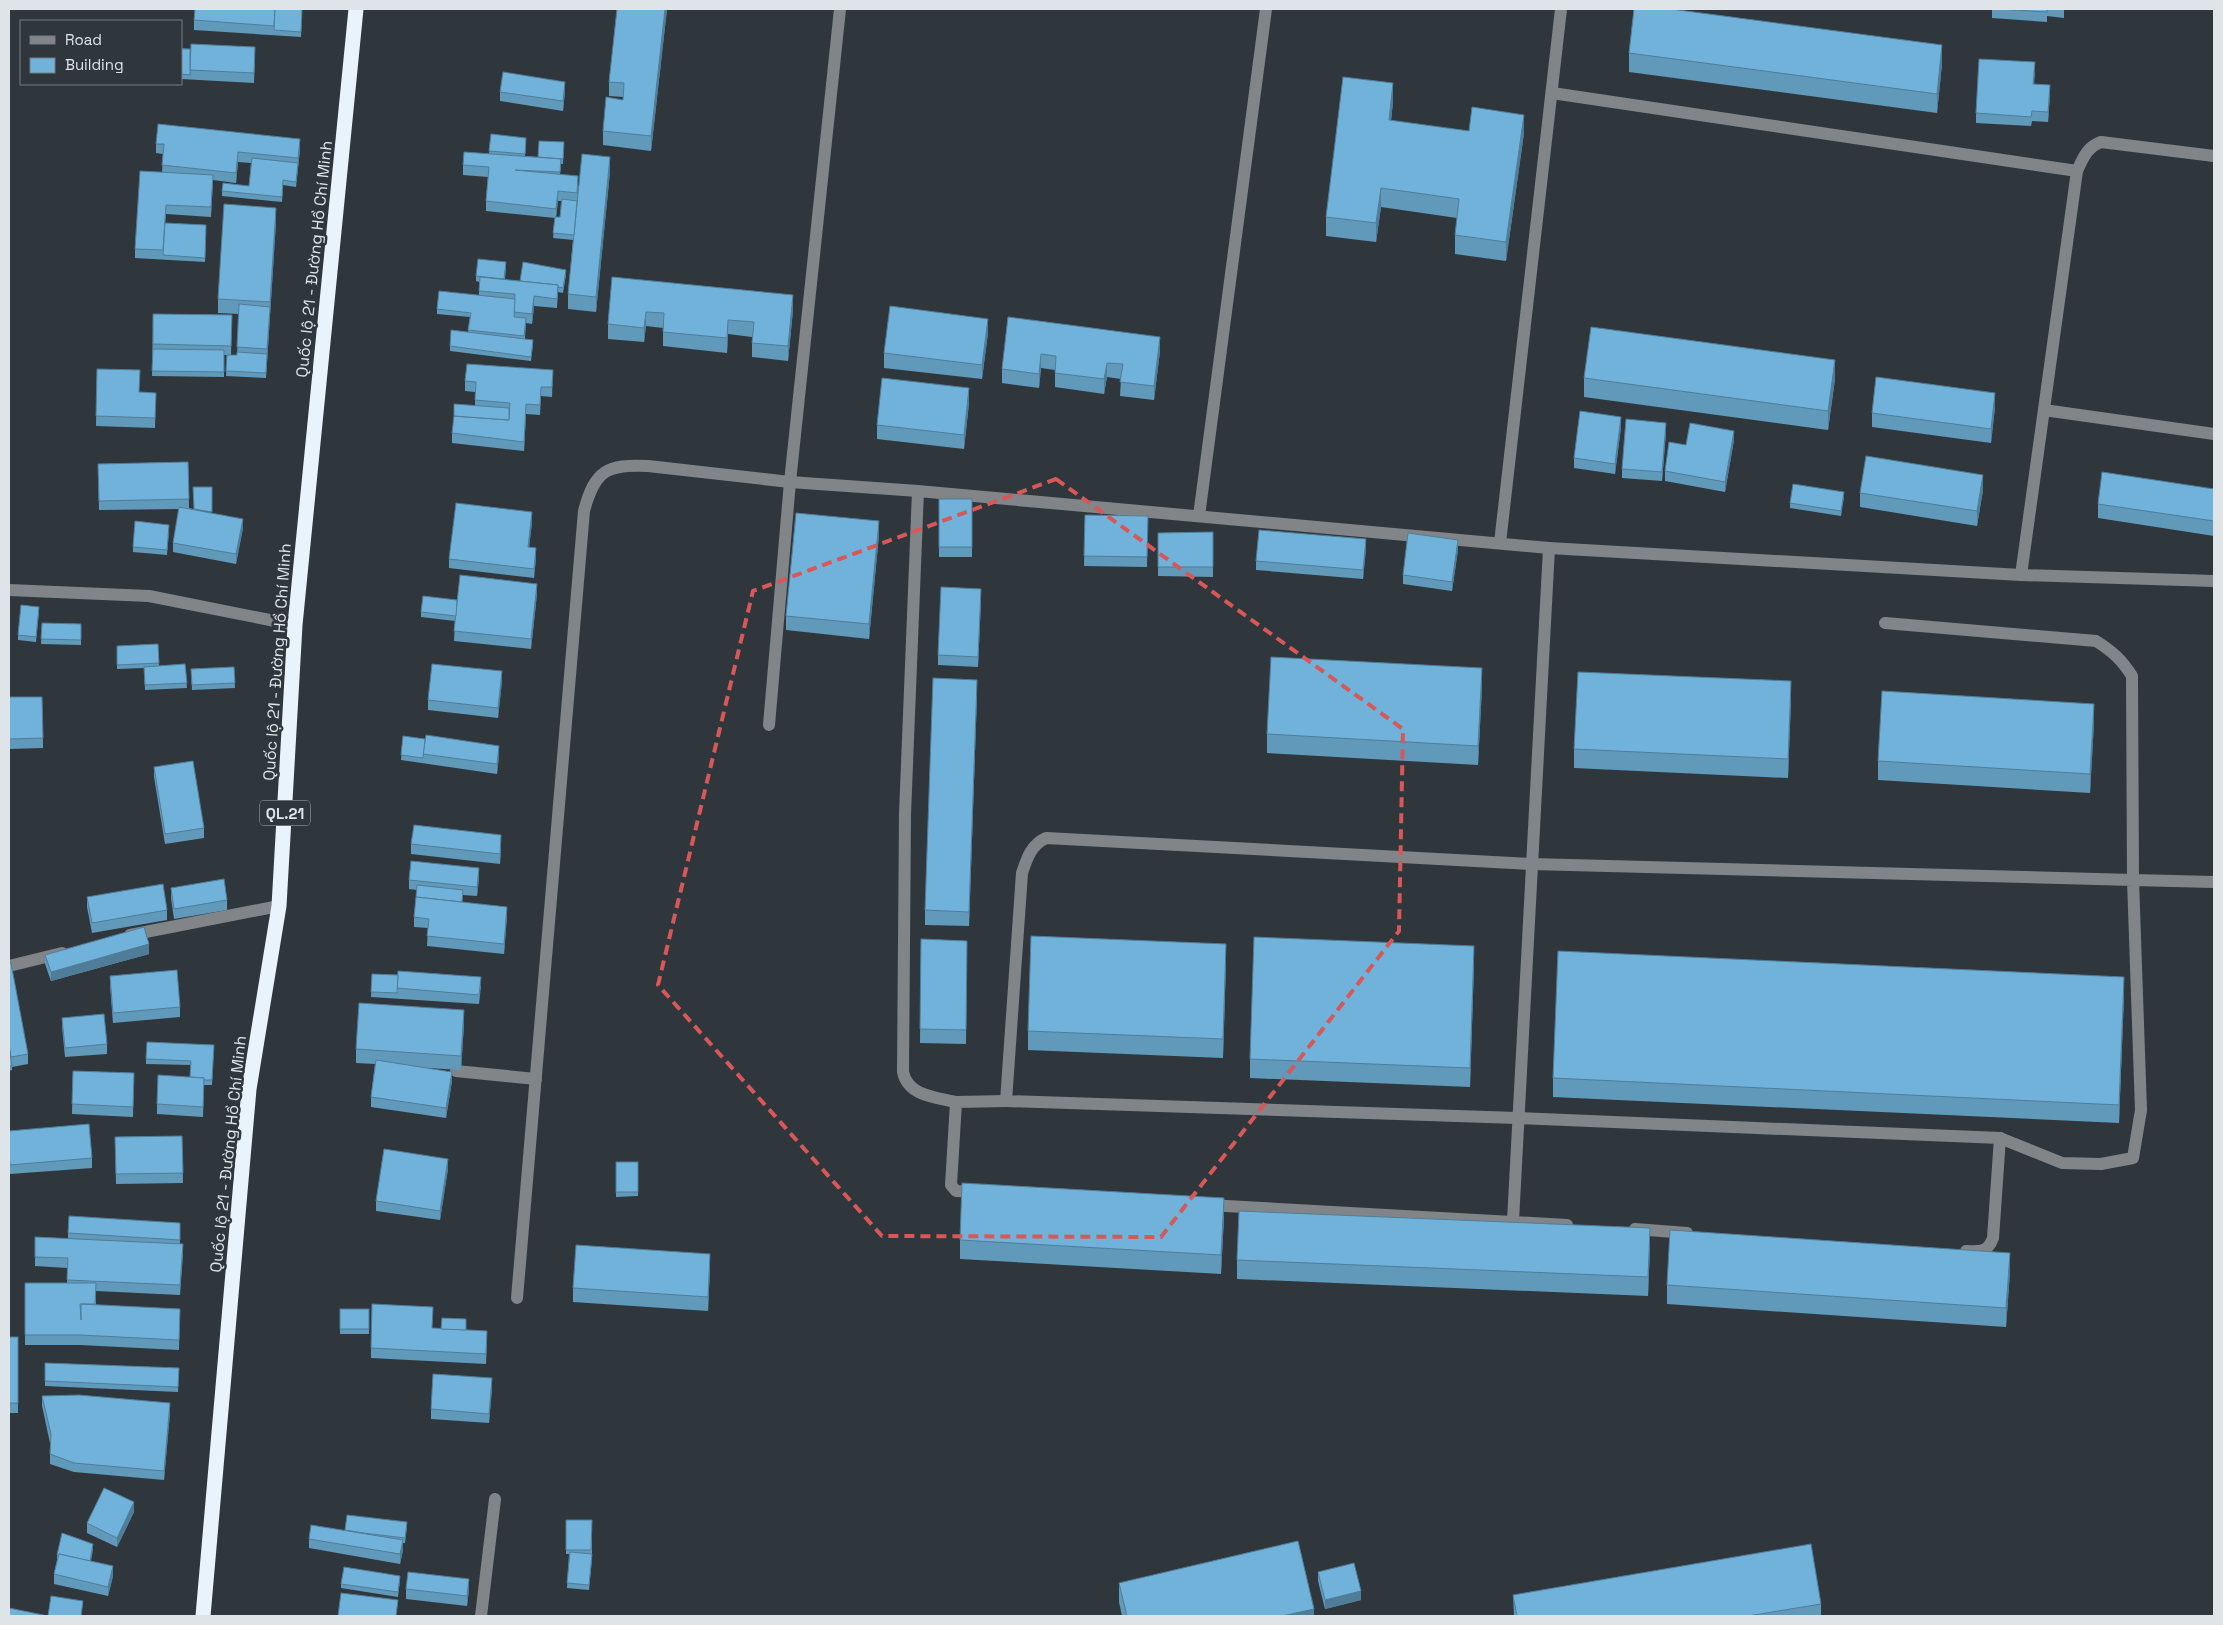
<svg xmlns="http://www.w3.org/2000/svg" width="2223" height="1625" viewBox="0 0 2223 1625" font-family="'Space Grotesk',sans-serif">
<style>
.lines{fill:none;stroke-linecap:round;stroke-linejoin:round}
.minor{stroke:#818588;stroke-width:12}
.highway{stroke:#e8f3fb;stroke-width:15}
.wall{fill:#6199bb;fill-rule:evenodd}
.shaded-wall{fill:#4f7d99}
.building{fill:#71b2da;stroke:#4f7d99}
.marked{fill:none;stroke:#d85758;stroke-width:4;stroke-dasharray:10 6;stroke-linejoin:round}
.labels{text-anchor:middle;dominant-baseline:central;stroke-width:5;stroke-linejoin:round;paint-order:stroke}
.shield{fill:#2f373d;stroke:#aab0b5;stroke-width:1}
.shield-label{font-size:15px;font-weight:bold;fill:#dfe4e8}
.street-label{font-size:16px;fill:#dfe4e8;stroke:#2f373d}
</style>
<rect width="100%" height="100%" fill="#2f373d"/>
<g class="lines">
<g class="minor">
<path d="M1552,93l525,78"/>
<path d="M2044,410l170,24"/>
<path d="M918,491l-13,323 -2,258c5,24 32,25 53,30"/>
<path d="M1199,516l67,-507"/>
<path d="M1500,543l61,-534"/>
<path d="M2021,575l56,-404c6,-13 10,-24 24,-29l113,14"/>
<path d="M9,590l140,6 146,29"/>
<path d="M1885,623l211,18c16,10 26,19 36,35l1,204 8,230 -8,48 -32,6 -39,-1 -62,-25 -483,-20 -511,-17 16,-228c5,-15 9,-28 24,-35l485,26 602,16 81,2"/>
<path d="M769,725l21,-243 50,-473"/>
<path d="M130,935l149,-29"/>
<path d="M9,966l53,-13"/>
<path d="M456,1071l80,8"/>
<path d="M978,1192l-22,-1 -5,-6 5,-83 50,-1"/>
<path d="M1208,1205l359,20"/>
<path d="M1513,1221l36,-673"/>
<path d="M1635,1229l52,4"/>
<path d="M1966,1251c14,1 22,1 27,-13l7,-100"/>
<path d="M517,1298l67,-787c11,-41 23,-47 64,-45l142,16 128,9 631,57 472,27 193,6"/>
<path d="M481,1616l14,-117"/>
</g>
<path class="highway" d="M203,1616l46,-527 30,-183 16,-281 61,-616"/>
</g>
<g class="wall">
<path d="M302,9l-1,28 -107,-7v-10z"/>
<path d="M667,9l-16,142 -48,-6v-14l20,-31v-3l-14,-1v-14z"/>
<path d="M1992,9h72v9l-17,-2v6l-55,-4z"/>
<path d="M181,48l74,9 -1,26 -73,-4z"/>
<path d="M1629,53l313,11 -5,49 -308,-41z"/>
<path d="M2035,72l-1,12 16,10 -2,28 -16,-1 -1,5 -55,-3v-10z"/>
<path d="M565,91l-2,20 -63,-10v-9z"/>
<path d="M1393,102l-2,19 78,10 55,2 -18,128 -51,-7v-19l2,-17 -76,-11 -5,35 -50,-6v-19z"/>
<path d="M491,134l35,9 -1,13 13,1 26,-15 -1,22h-2l-1,11 18,11 32,-14 -14,140 -28,-3v-15l5,-54 -20,-2 2,-20 -69,-7v-10l2,-24 -25,-2v-10l26,-11zM558,201h3l-1,16h-4z"/>
<path d="M156,144l144,5 -4,38 -13,-2 -1,17 -60,-6v-5l27,-5 2,-23 -13,-1 -2,21 -23,-3 -2,37 -45,-3 -1,9 41,2 -1,37 -70,-4v-9l27,-77 1,-18 -7,-1z"/>
<path d="M276,222l-10,156 -40,-2 1,-21h-3v22l-72,-1 1,-62 79,1 -1,40h6l2,-41 -21,-1v-14z"/>
<path d="M506,267l-1,13 15,1 46,-6 -3,18 -5,-1 -1,16 -23,-2 -2,18 -6,-1 -1,16 8,6 -2,16 -81,-10v-5l18,-14 2,-15 -33,-3v-5l42,-14v-13l-3,-1v-5z"/>
<path d="M612,277l181,33 -5,51 -36,-4v-20l-24,-3 -1,19 -64,-7v-18l-17,-2 -2,16 -36,-3v-15z"/>
<path d="M1008,317l152,34 -6,49 -34,-4 1,-17 -14,-2 -3,17 -49,-7v-17l-14,-2 -2,20 -37,-5v-14z"/>
<path d="M988,333l-6,46 -98,-11v-15z"/>
<path d="M97,369l42,23 17,1 -1,35 -59,-2z"/>
<path d="M553,370l-1,27 -11,-1 -1,19 -14,-1 -2,37 -72,-8v-10l23,-27v-14l-10,-1v-10z"/>
<path d="M1584,378l251,1 -7,51 -244,-33z"/>
<path d="M969,403l-5,46 -87,-10v-14z"/>
<path d="M1995,407l-4,36 -119,-16v-14z"/>
<path d="M1621,427l-6,47 -41,-6v-10z"/>
<path d="M1666,432l-4,49 -40,-3v-9z"/>
<path d="M1734,440l-9,52 -60,-11v-10z"/>
<path d="M188,462l1,46 23,5 31,15 -7,36 -63,-12v-9l6,-34 -80,1 -1,-46z"/>
<path d="M2214,489v47l-116,-18v-14z"/>
<path d="M1983,490l-6,36 -117,-19v-14z"/>
<path d="M1844,497l-3,19 -51,-8v-5z"/>
<rect x="939" y="499" width="33" height="58"/>
<path d="M1085,515l63,1 -1,51 -63,-1z"/>
<path d="M532,522l-3,25 7,11 -2,20 -85,-10v-9z"/>
<path d="M169,530l-2,25 -34,-3v-5z"/>
<path d="M1213,532v45l-55,-1v-43z"/>
<path d="M879,535l-10,104 -83,-9v-14z"/>
<path d="M1366,548l-3,31 -107,-9v-9z"/>
<path d="M1458,550l-6,41 -49,-7v-9z"/>
<path d="M537,594l-6,55 -77,-8 1,-20 -34,-4v-5l36,-12z"/>
<path d="M981,599l-3,68 -40,-2v-10z"/>
<path d="M39,612l-3,30 -18,-2v-5z"/>
<path d="M42,623l39,1v21l-40,-1z"/>
<path d="M158,644l1,22 26,-2 2,24 -42,2 -1,-22 -27,1v-23z"/>
<path d="M234,667l1,21 -43,2 -1,-21z"/>
<path d="M502,681l-4,37 -70,-8v-10z"/>
<path d="M1482,687l-4,78 -211,-12v-19z"/>
<path d="M977,694l-8,232 -44,-1v-15z"/>
<path d="M9,697l34,41v10l-34,1z"/>
<path d="M1791,700l-3,78 -214,-10v-19z"/>
<path d="M2094,723l-4,70 -212,-13v-19z"/>
<path d="M403,736l96,20 -2,18 -96,-14z"/>
<path d="M154,767l50,61v10l-39,6 -11,-67z"/>
<path d="M411,844l90,1 -1,19 -89,-10z"/>
<path d="M479,878l-2,18 -14,-1 -1,7 45,14 -3,38 -77,-8 1,-18 -14,-1v-10l3,-27 -8,-1v-9z"/>
<path d="M171,888l56,12v10l-53,9 -3,-21z"/>
<path d="M87,897l80,13v10l-75,13 -5,-26z"/>
<path d="M921,939l46,2 -1,103 -46,-1z"/>
<path d="M149,954l-98,27 -6,-17v-9z"/>
<path d="M9,963l19,91v10l-16,3v3l-3,1z"/>
<path d="M1226,963l-3,95 -195,-8v-19z"/>
<path d="M1474,965l-4,122 -220,-9v-19z"/>
<path d="M372,974l109,12 -2,18 -108,-7z"/>
<path d="M110,976l70,31v10l-67,6 -3,-37z"/>
<path d="M2124,995l-5,128 -566,-26v-19z"/>
<path d="M62,1018l45,26v10l-42,3 -3,-30z"/>
<path d="M464,1024l-3,46 -34,-2 25,13 -6,37 -75,-11v-10l4,-33 -19,-1v-14z"/>
<path d="M214,1045l-2,40h-8l-1,32 -46,-3v-10l33,-27 1,-12 -45,-1v-5z"/>
<path d="M73,1071l61,2 -1,44 -61,-3z"/>
<path d="M9,1131l83,27v10l-82,6 -1,-12z"/>
<path d="M182,1136l1,47 -67,1 -1,-47z"/>
<path d="M616,1162h22v34l-22,1z"/>
<path d="M448,1169l-8,51 -64,-9v-10z"/>
<path d="M1224,1217l-3,57 -261,-15v-19z"/>
<path d="M180,1223v21l3,10 -3,41 -84,-4v14l84,4 -1,41 -99,-5h-55v-62h42v-15l-32,-2v-29l33,2v-6z"/>
<path d="M1650,1247l-2,49 -411,-17v-19z"/>
<path d="M710,1268l-2,43 -135,-9v-14z"/>
<path d="M2010,1272l-4,55 -339,-23v-19z"/>
<rect x="340" y="1309" width="29" height="25"/>
<path d="M433,1328l33,2 21,11 -1,23 -115,-6v-10z"/>
<rect x="9" y="1337" width="9" height="76"/>
<path d="M45,1363l134,5 -1,24 -133,-6z"/>
<path d="M492,1388l-3,35 -58,-4v-10z"/>
<path d="M42,1396l128,17 -6,67 -90,-8 -24,-8v-21l-8,-37z"/>
<path d="M134,1512l-17,35 -30,-14v-10z"/>
<path d="M566,1520h26v39l-3,31 -22,-2 2,-34h-3z"/>
<path d="M407,1527l-2,16h-2v7l-3,14 -91,-16v-9l36,-9z"/>
<path d="M93,1549l-2,12 22,15 -5,20 -54,-12v-10l3,-14v-5z"/>
<path d="M1318,1572l43,28 -36,9 -7,-28z"/>
<path d="M400,1580l-2,17 -57,-9v-4z"/>
<path d="M1119,1583l195,33h-192l-3,-14z"/>
<path d="M406,1589h63l-2,17 -61,-7z"/>
<path d="M1513,1595l308,9v12h-307z"/>
</g>
<g class="shaded-wall">
<path d="M665,9h2l-16,142v-15z"/>
<path d="M1942,45v19l-5,49v-19z"/>
<path d="M565,82v9l-2,20v-10z"/>
<path d="M1393,83v19l-4,37v-19z"/>
<path d="M2050,85v9l-2,28v-10z"/>
<path d="M1524,115v18l-18,128v-19z"/>
<path d="M300,139v10l-4,38 2,-29z"/>
<path d="M238,152v10l-2,21v-10z"/>
<path d="M610,157v15l-14,140v-15z"/>
<path d="M578,176v10l-1,17v-10z"/>
<path d="M1381,188v19l-5,35v-19z"/>
<path d="M558,191v10l-2,17v-9z"/>
<path d="M276,208v14l-6,94v-14z"/>
<path d="M793,295v15l-5,51v-15z"/>
<path d="M534,296v10l-2,18v-10z"/>
<path d="M270,307v9l-4,62 1,-29z"/>
<path d="M646,312v14l-2,16v-14z"/>
<path d="M988,319v14l-6,46v-14z"/>
<path d="M728,320v14l-1,19v-15z"/>
<path d="M1160,337v14l-6,49v-14z"/>
<path d="M1041,354v14l-2,20v-14z"/>
<path d="M1835,360v19l-7,51v-19z"/>
<path d="M1107,363v14l-3,17v-15z"/>
<path d="M969,388v15l-5,46v-14z"/>
<path d="M1995,393v14l-4,36v-14z"/>
<path d="M526,404v10l-2,37v-9z"/>
<path d="M1621,417v10l-6,47v-10z"/>
<path d="M1666,423v9l-4,49v-9z"/>
<path d="M1734,431v9l-9,52v-10z"/>
<path d="M1983,475v15l-6,36v-15z"/>
<path d="M532,512v10l-4,35v-10z"/>
<path d="M243,519v9l-7,36v-10z"/>
<path d="M879,521v14l-10,104v-15z"/>
<path d="M1366,539v9l-3,31v-9z"/>
<path d="M1458,540v10l-6,41v-9z"/>
<path d="M536,548v10l-2,20v-9z"/>
<path d="M537,584v10l-6,55v-10z"/>
<path d="M981,589v10l-3,68v-10z"/>
<path d="M1482,668v19l-4,78v-19z"/>
<path d="M502,671v10l-4,37v-10z"/>
<path d="M977,680v14l-8,232v-14z"/>
<path d="M1791,681v19l-3,78v-19z"/>
<path d="M2094,704v19l-4,70v-19z"/>
<path d="M499,746v10l-2,18v-10z"/>
<path d="M501,835v10l-1,19v-10z"/>
<path d="M479,868v10l-2,18v-9z"/>
<path d="M507,907v9l-3,38v-10z"/>
<path d="M149,944v10l-98,27v-9z"/>
<path d="M1226,944v19l-3,95v-19z"/>
<path d="M1474,946v19l-4,122v-19z"/>
<path d="M2124,977v18l-5,128v-18z"/>
<path d="M464,1010v14l-3,46v-14z"/>
<path d="M452,1072v9l-6,37v-10z"/>
<path d="M448,1159v10l-8,51v-9z"/>
<path d="M1224,1198v19l-3,57v-19z"/>
<path d="M1650,1228v19l-2,49v-19z"/>
<path d="M2010,1253v19l-4,55v-19z"/>
<path d="M710,1254v14l-2,43v-14z"/>
<path d="M492,1378v10l-3,35v-9z"/>
<path d="M170,1403v10l-6,67v-9z"/>
<path d="M134,1502v10l-17,35v-9z"/>
<path d="M403,1540v10l-3,14v-10z"/>
<path d="M113,1566v10l-5,20v-9z"/>
<path d="M469,1579v10l-2,17v-10z"/>
<path d="M1361,1591v9l-36,9v-9z"/>
<path d="M1314,1609v7h-32z"/>
</g>
<g class="building">
<path d="M195,9h80l-1,17 -80,-6z"/>
<path d="M275,9h27l-1,23 -27,-2z"/>
<path d="M617,9h48l-14,127 -48,-5 3,-34 17,3 1,-17 -15,-1z"/>
<path d="M1634,9h37l271,36 -5,49 -308,-41z"/>
<path d="M1998,9h49v3z"/>
<path d="M191,44l64,3 -1,26 -64,-3z"/>
<path d="M181,49h9v26l-9,-1z"/>
<path d="M1979,59l56,3 -2,22 17,1 -2,27 -16,-1 -1,6 -55,-4z"/>
<path d="M503,72l62,10 -2,19 -63,-9z"/>
<path d="M1343,77l50,6 -4,37 80,11 3,-24 52,8 -18,127 -51,-7 4,-36 -78,-11 -5,35 -50,-6z"/>
<path d="M158,124l142,15 -2,19 -60,-6 -2,21 -74,-8 2,-21h-8z"/>
<path d="M491,134l35,4 -1,16 -36,-3z"/>
<path d="M539,141l25,1 -1,17 -25,-2z"/>
<path d="M464,152l97,7 -1,13 -45,-2 63,6 -1,17 -19,-2 -2,18 -70,-8 3,-34 -26,-2z"/>
<path d="M582,154l28,3 -14,140 -28,-3z"/>
<path d="M252,158l46,5 -2,19 -13,-2 -1,17 -60,-6 1,-8 26,3z"/>
<path d="M140,171l73,4 -2,32 -45,-2 -3,45 -28,-1z"/>
<path d="M562,199l15,2 -3,34 -21,-2 2,-16h5z"/>
<path d="M224,204l52,4 -6,94 -52,-3z"/>
<path d="M165,223l41,2 -1,33 -42,-3z"/>
<path d="M478,259l28,3 -2,17 -28,-3z"/>
<path d="M523,262l43,8 -3,18 -5,-1v-2l-38,-4z"/>
<path d="M480,277l78,8 -1,14 -23,-3 -2,18 -18,-2 1,-18 -36,-3z"/>
<path d="M612,277l181,18 -5,51 -36,-3 2,-21 -26,-2 -1,18 -64,-6 1,-19 -18,-1 -2,16 -36,-4z"/>
<path d="M439,291l76,8 -1,18 12,1 -2,18 -56,-6 3,-17 -34,-4z"/>
<path d="M239,304l31,3 -3,42 -30,-2z"/>
<path d="M890,306l98,13 -6,46 -98,-12z"/>
<path d="M153,314l79,1 -1,31 -78,-2z"/>
<path d="M1008,317l152,20 -6,49 -34,-4 3,-18 -16,-1 -3,16 -49,-6 1,-17 -15,-2 -2,20 -37,-5z"/>
<path d="M1591,327l244,33 -7,51 -244,-33z"/>
<path d="M451,330l82,10 -2,17 -81,-11z"/>
<path d="M153,349l71,1v22l-72,-1z"/>
<path d="M237,352l30,2 -1,19 -40,-2 1,-16h10z"/>
<path d="M467,364l86,6 -1,17h-11l-1,18 -14,-1 -2,38 -72,-9 2,-17 55,4 1,-17 -35,-3 1,-18 -11,-1z"/>
<path d="M97,369l43,1 -1,22 17,1 -1,25 -59,-2z"/>
<path d="M1876,377l119,16 -4,36 -119,-16z"/>
<path d="M882,378l87,10 -5,47 -87,-10z"/>
<path d="M454,404l55,4v12l-55,-4z"/>
<path d="M1580,411l41,6 -6,47 -41,-6z"/>
<path d="M1626,419l40,4 -4,49 -40,-3z"/>
<path d="M1690,423l44,8 -9,51 -60,-11 4,-29 17,3z"/>
<path d="M1866,456l117,19 -6,36 -117,-18z"/>
<path d="M188,462l1,37 -90,2 -1,-37z"/>
<path d="M2102,472l112,17v32l-116,-17z"/>
<path d="M1793,484l51,8 -3,19 -51,-8z"/>
<path d="M193,487h19v25l-18,-3z"/>
<rect x="939" y="499" width="33" height="48"/>
<path d="M456,503l76,9 -4,35 8,1 -2,21 -85,-10z"/>
<path d="M179,507l64,12 -7,35 -63,-11z"/>
<path d="M796,513l83,8 -10,103 -83,-8z"/>
<path d="M1085,515l63,1 -1,41 -63,-1z"/>
<path d="M135,521l34,4 -2,25 -34,-3z"/>
<path d="M1259,530l107,9 -3,31 -107,-9z"/>
<path d="M1213,532v35h-55v-34z"/>
<path d="M1408,533l50,7 -6,42 -49,-7z"/>
<path d="M460,575l77,9 -6,55 -77,-8z"/>
<path d="M941,587l40,2 -3,68 -40,-2z"/>
<path d="M423,596l34,4 -1,16 -35,-4z"/>
<path d="M21,605l18,2 -3,30 -18,-2z"/>
<path d="M42,623l39,1v16l-40,-1z"/>
<path d="M158,644l1,19 -42,2v-19z"/>
<path d="M1271,657l211,11 -4,78 -211,-12z"/>
<path d="M185,664l2,19 -42,2 -1,-18z"/>
<path d="M432,664l70,7 -4,37 -70,-8z"/>
<path d="M234,667l1,16 -43,2 -1,-16z"/>
<path d="M1578,672l213,9 -3,78 -214,-10z"/>
<path d="M933,678l44,2 -8,232 -44,-2z"/>
<path d="M1882,691l212,13 -4,70 -212,-13z"/>
<path d="M9,697h33l1,41 -34,1z"/>
<path d="M426,735l73,11 -2,18 -74,-10z"/>
<path d="M403,736l22,3 -2,19 -22,-3z"/>
<path d="M193,761l11,67 -39,6 -11,-67z"/>
<path d="M414,825l87,10 -1,19 -89,-10z"/>
<path d="M411,861l68,7 -2,19 -68,-7z"/>
<path d="M224,879l3,21 -53,9 -3,-21z"/>
<path d="M163,884l4,26 -75,13 -5,-26z"/>
<path d="M417,885l46,5 -1,12 -46,-5z"/>
<path d="M416,897l91,10 -3,37 -77,-8 2,-17 -15,-2z"/>
<path d="M144,927l5,17 -98,28 -6,-17z"/>
<path d="M1031,936l195,8 -3,95 -195,-8z"/>
<path d="M1254,937l220,9 -4,122 -220,-9z"/>
<path d="M921,939l46,2 -1,89 -46,-1z"/>
<path d="M1558,951l566,26 -5,128 -566,-27z"/>
<path d="M9,963h2l17,91 -17,3 -2,-13z"/>
<path d="M177,970l3,37 -67,6 -3,-37z"/>
<path d="M398,971l83,6 -2,18 -82,-7z"/>
<path d="M372,974l26,1 -1,18 -26,-1z"/>
<path d="M359,1003l105,7 -3,46 -105,-7z"/>
<path d="M104,1014l3,30 -42,4 -3,-30z"/>
<path d="M147,1042l67,3 -2,35h-8v-2l-14,-1 1,-16 -45,-2z"/>
<path d="M9,1047l3,19h-3z"/>
<path d="M376,1060l76,12 -6,36 -75,-11z"/>
<path d="M73,1071l61,2 -1,34 -61,-3z"/>
<path d="M158,1075l46,3 -1,29 -46,-3z"/>
<path d="M89,1124l3,34 -82,7 -1,-13v-21z"/>
<path d="M182,1136l1,37 -67,1 -1,-37z"/>
<path d="M384,1149l64,10 -8,52 -64,-10z"/>
<rect x="616" y="1162" width="22" height="30"/>
<path d="M962,1183l262,15 -3,57 -261,-15z"/>
<path d="M1239,1211l411,17 -2,49 -411,-17z"/>
<path d="M69,1216l111,7v17l-112,-7z"/>
<path d="M1670,1230l340,23 -4,55 -339,-23z"/>
<path d="M35,1237l148,7 -3,41 -113,-5 1,-22 -33,-1z"/>
<path d="M576,1245l134,9 -2,43 -135,-9z"/>
<path d="M25,1283h71l-1,21h-15l1,16v-16l99,5 -1,31 -99,-5h-55z"/>
<path d="M372,1304l61,3 -1,21 55,3 -1,23 -115,-6z"/>
<rect x="340" y="1309" width="29" height="20"/>
<path d="M442,1318l24,1v11l-25,-1z"/>
<rect x="9" y="1337" width="9" height="66"/>
<path d="M45,1363l134,5 -1,19 -133,-6z"/>
<path d="M433,1374l59,4 -3,36 -58,-5z"/>
<path d="M79,1395l91,8 -6,68 -90,-8 -24,-9 1,-20 -9,-38z"/>
<path d="M104,1488l30,14 -17,36 -30,-15z"/>
<path d="M347,1515l60,7 -2,16 -41,-5 -19,-3z"/>
<path d="M566,1520h26l-1,30h-25z"/>
<path d="M311,1525l92,15 -3,14 -91,-15z"/>
<path d="M62,1533l31,11 -3,17 -31,-7v2l-2,-1z"/>
<path d="M1298,1541l16,68 -32,7h-155l-8,-33z"/>
<path d="M1811,1544l10,60 -73,12h-231l-4,-21z"/>
<path d="M570,1552l22,2 -3,31 -22,-2z"/>
<path d="M59,1554l54,12 -5,21 -54,-13z"/>
<path d="M1354,1563l7,28 -36,9 -7,-28z"/>
<path d="M344,1567l56,9 -2,16 -57,-8z"/>
<path d="M408,1572l61,7 -2,17 -61,-7z"/>
<path d="M341,1593l57,7 -2,16h-58z"/>
<path d="M51,1596l32,5 -2,15h-33z"/>
<path d="M9,1608l39,8h-39z"/>
</g>
<path class="marked" d="M1056,479l347,250 -4,202 -238,306 -279,-1 -224,-251 95,-394z"/>
<g class="labels">
<rect class="shield" x="260" y="800.5" width="50" height="25" rx="4"/>
<g class="shield-label">
<text x="285" y="813">QL.21</text>
</g>
<g class="street-label">
<text transform="translate(314 259) rotate(-84)">Quốc lộ 21 - Đường Hồ Chí Minh</text>
<text transform="translate(277 662) rotate(-86)">Quốc lộ 21 - Đường Hồ Chí Minh</text>
<text transform="translate(228 1154) rotate(-84)">Quốc lộ 21 - Đường Hồ Chí Minh</text>
</g>
</g>
<rect width="2223" height="1625" fill="none" stroke="#dfe4e8" stroke-width="20"/>
<rect x="20" y="20" width="162" height="65" fill="#2f373d" stroke="#757c81"/>
<rect x="30" y="36" width="25" height="8" fill="#818588" stroke="#757c81"/>
<text x="65" y="45" font-size="15" fill="#dfe4e8">Road</text>
<rect x="30" y="58" width="25" height="15" fill="#71b2da" stroke="#757c81"/>
<text x="65" y="70" font-size="15" fill="#dfe4e8">Building</text>
</svg>
